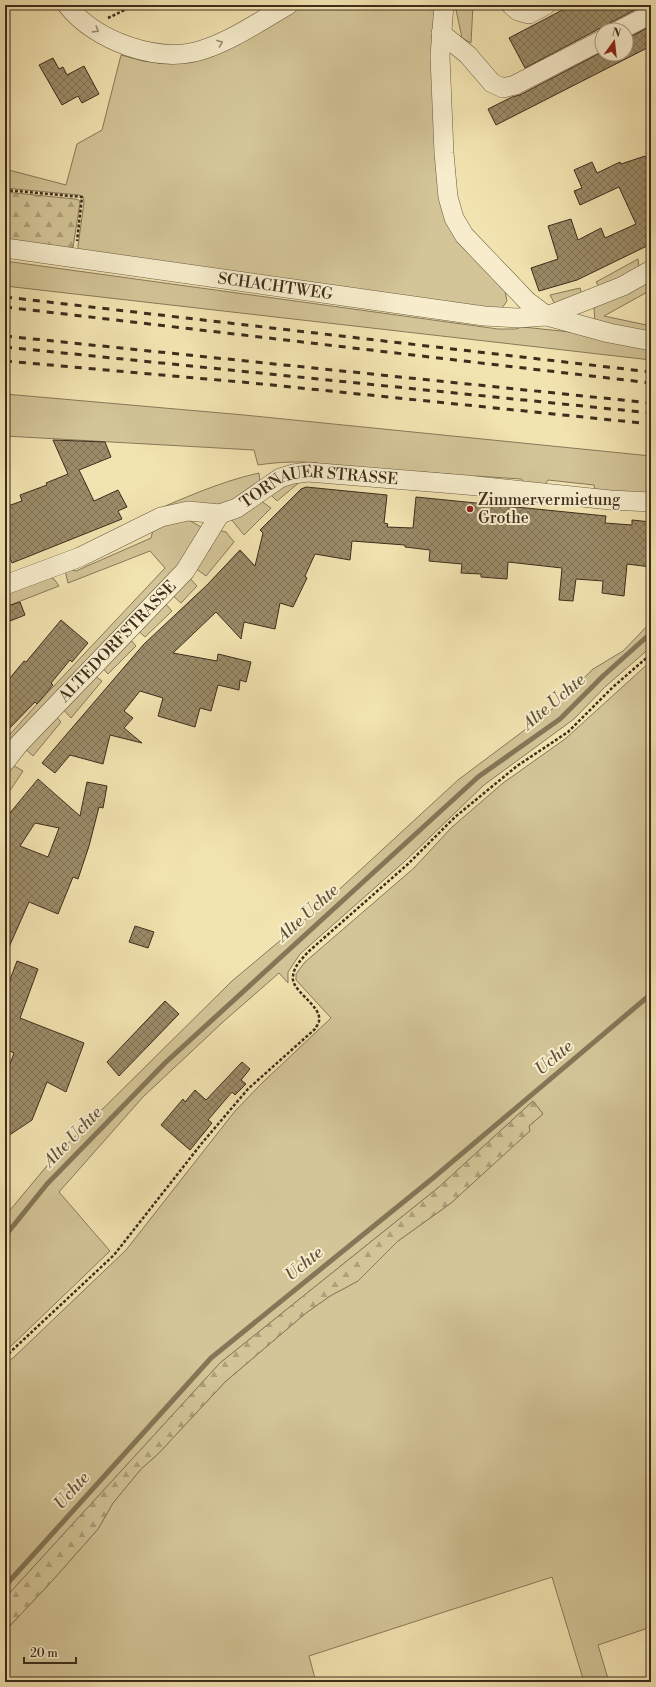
<svg xmlns="http://www.w3.org/2000/svg" width="656" height="1687" viewBox="0 0 656 1687" font-family="'Libre Bodoni',serif">
<style>
.green{fill:#d3c598;stroke:#88795a}
.forest{fill:url(#forest-firs);stroke:#88795a}
.lines{fill:none;stroke-linecap:round;stroke-linejoin:round}
.stream{stroke:#847657;stroke-width:5}
.building{fill:url(#building-cross-hatch);stroke:#3c2d1c;fill-rule:evenodd}
.minor-casing{stroke:#6a5b41;stroke-width:20}
.path{stroke:#3c2d1c;stroke-width:2.5;stroke-dasharray:3 2;stroke-linecap:butt}
.minor{stroke:#f7edcc;stroke-width:19}
.rail{stroke:#3c2d1c;stroke-width:3;stroke-dasharray:7 7;stroke-linecap:butt}
.oneway{stroke:#9a8d74}
.poi-dot{fill:#8f2418;stroke:#f7edcc;stroke-width:1.5}
.labels{text-anchor:middle;dominant-baseline:central;stroke-width:4;stroke-linejoin:round;paint-order:stroke}
.street-label{font-size:16px;fill:#3c2d1c;stroke:#f7edcc}
.poi-label{font-size:16px;fill:#3c2d1c;stroke:#f7edcc;text-anchor:start}
.water-label{font-size:17px;font-style:italic;fill:#605139;stroke:#f7edcc}
</style>
<defs>
<pattern id="forest-firs" width="22" height="20" patternUnits="userSpaceOnUse"><rect width="22" height="20" fill="#d3c598"/><path d="M5 1l3.5 6h-7zM16 11l3.5 6h-7z" fill="#aca07b"/></pattern>
<pattern id="building-cross-hatch" width="8" height="8" patternUnits="userSpaceOnUse"><rect width="8" height="8" fill="#9b8c69"/><path d="M0 0l8 8M0 8l8-8" fill="none" stroke="#807356"/></pattern>
</defs>
<rect width="100%" height="100%" fill="#f2e4b1"/>
<filter id="stains"><feTurbulence type="fractalNoise" baseFrequency=".005" numOctaves="4"/><feColorMatrix values="0 0 0 0 .2 0 0 0 0 .09 0 0 0 0 .02 0 0 0 .5 -.17"/></filter>
<radialGradient id="worn" r=".72"><stop offset=".6" stop-color="#630" stop-opacity="0"/><stop offset="1" stop-color="#630" stop-opacity=".3"/></radialGradient>
<g class="green">
<path d="M303,5h133l5,185 64,101 2,10 -5,7 -12,1 -412,-58v-5l6,-44 -1,-5 -4,-2 -74,-7v-19l61,16 11,-41 25,-14 19,-75 22,6 16,2 15,-1 60,-16z"/>
<path d="M455,5h18l-2,38 -9,-5z"/>
<path d="M638,259l1,9 -39,20 -4,-6z"/>
<path d="M5,261l493,68h17l8,-2 57,6 71,12v15l-646,-74z"/>
<path d="M645,281l6,2v7l-47,26 47,10v9l-56,-13 -1,-13 4,-5z"/>
<path d="M580,288l3,10 -27,8 -6,-11z"/>
<path d="M5,394l239,21 407,41v40l-56,-5 -1,-6 -46,-5 -5,7 -15,-2 -7,-6 -45,-3 -3,4h-11l-3,-5 -36,-3 -2,3 -103,-9v-3c-20,-2 -40,-1 -60,2l-4,-15 -249,-14z"/>
<path d="M259,473l1,11 -37,22 -81,10c38,-16 76,-34 117,-43z"/>
<path d="M301,481l-24,20 -7,-7 10,-8z"/>
<path d="M261,501l10,7 -27,27 -13,-16z"/>
<path d="M189,520l12,7 1,5 -9,20 -188,194v-6l32,-36 128,-136 -15,-17 -82,32 -3,-13 4,-1 7,2 75,-33 2,-8 22,-8z"/>
<path d="M218,530l8,2 8,10 -28,34 -11,-8 15,-19z"/>
<path d="M188,576l9,10 -16,17 -10,-9z"/>
<path d="M50,577l4,2 5,7 -54,21v-14z"/>
<path d="M164,602l8,9 -27,26 -9,-8z"/>
<path d="M651,622v25l-45,39 -32,33 -90,66 -80,77 -104,92 -12,18v11l-9,-10 -56,49 -80,75 -84,95 51,59 -105,101v-136l51,-61 176,-174 87,-73 139,-128 92,-69 43,-42 30,-18z"/>
<path d="M128,637l8,9 -28,28 -8,-9z"/>
<path d="M651,661v966l-53,18 11,37h-25l-32,-105 -243,79 7,26h-311v-51l47,-50 46,-52 15,-26 28,-34 17,-15 67,-72 81,-69 24,-17 28,-15 40,-40 53,-38 78,-72v-5l14,-12 -10,-13 -94,86 -219,176 -215,235v-234l8,-6 113,-108 109,-139 27,-28 69,-65 -35,-38v-6l9,-12 109,-94 37,-40 52,-45 62,-44z"/>
<path d="M92,674l10,7 -31,37 -11,-12z"/>
<path d="M53,713l8,9 -28,34 -11,-10z"/>
<path d="M11,764l12,7 -18,27v-24z"/>
</g>
<g class="forest">
<path d="M5,192l70,7 4,1 1,3 -7,44 -3,3 -65,-8z"/>
<path d="M533,1101l10,13 -14,12 1,5 -79,72 -53,38 -40,40 -28,15 -24,17 -81,69 -67,72 -17,15 -28,34 -15,26 -46,52 -47,50v-33l215,-235 219,-176z"/>
</g>
<g class="lines">
<g class="stream">
<path d="M5,1236l42,-52 118,-121 313,-286 82,-58 43,-43 48,-43"/>
<path d="M5,1586l206,-228 222,-180 218,-184"/>
</g>
</g>
<g class="building">
<path d="M572,5h72l-119,63 -16,-30z"/>
<path d="M651,26v20l-155,79 -8,-16 24,-12 8,-2 80,-42 26,1v-15z"/>
<path d="M53,58l6,11 4,-2 4,8 17,-9 15,28 -17,9 -4,-7 -16,9 -23,-40z"/>
<path d="M645,156l6,18v70l-74,36 -38,11 -8,-23 27,-9 -10,-33 23,-7 7,21 23,-12 4,10 31,-14 -17,-37 -39,18 -6,-14 8,-3 -8,-18 18,-8 5,11 23,-11 1,2z"/>
<path d="M53,440l52,2 6,15 -32,13 15,31 24,-11 9,17 -9,4 4,8 -110,44 -7,-16v-40l17,-6 -2,-6 27,-10 -1,-2 22,-9z"/>
<path d="M306,487l81,8 -3,28 4,1 -1,3 26,1 3,-31 190,19 -1,7 27,2v-5l19,2v45l-24,-3 -3,32 -22,-3 1,-12 -27,-2 -3,22 -14,-1 3,-32 -54,-6 -1,17 -26,-2v-3l-20,-1 1,-9 -33,-3 1,-11 -25,-3v-2l-53,-4 -2,19 -35,-6 -10,22 2,2 -14,29 -13,-4 -5,26 -31,-7 -3,17 -25,-27 -43,41 44,8 1,-7 33,8 -5,20 -6,-2 -1,10 -21,-5 -7,26 -11,-3 -5,19 -37,-11 5,-18 -23,-7 -16,20 9,7 -9,10 18,15 -32,-8 -7,29 -33,-9 -15,18 -13,-10 102,-119 63,-59 33,-35 15,16 8,-33 -3,-3 41,-41z"/>
<path d="M20,602l5,13 -20,8v-16z"/>
<path d="M61,620l27,23 -16,19 -2,-2 -19,23 2,2 -16,19 -2,-2 -30,31v-49l19,-23 2,1z"/>
<path d="M38,779l42,37 7,-34 20,4 -4,22 -4,-1 -10,39 -11,33 -5,-2 -15,37 -29,-12 -24,54v-137zM35,823l24,5 -11,29 -28,-11z"/>
<path d="M135,926l19,6 -6,16 -19,-6z"/>
<path d="M17,961l21,8 -18,49 64,25 -18,49 -19,-10 -15,38 -27,18v-61l9,-24 -9,-4v-56z"/>
<path d="M165,1001l14,13 -60,62 -12,-14z"/>
<path d="M242,1062l8,7 -9,11 5,4 -11,11 -3,-3 -24,28 4,3 -22,27 -29,-25 22,-26 2,3 10,-12 11,10z"/>
</g>
<g class="lines">
<g class="minor-casing">
<g id="minor">
<path d="M67,5c28,36 91,59 135,45 31,-10 58,-29 86,-45"/>
<path d="M444,5l-4,51 4,97 4,44 6,21 10,17 63,66 20,15 62,17 42,8"/>
<path d="M511,5l7,6 11,3 17,-9"/>
<path d="M620,30l31,-16"/>
<path d="M441,33l27,22 24,28 11,5 12,-3 87,-45"/>
<path id="s1" d="M5,248l479,68 34,2 29,-2 76,-30 28,-16"/>
<path id="s2" d="M5,585l75,-28 81,-40 27,-6 32,3 17,-6 43,-30 13,-4 15,-2 159,13 143,15 41,2"/>
<path id="s3" d="M5,762l14,-18 166,-173 35,-57"/>
</g>
</g>
<g class="path">
<path d="M108,18l27,-13"/>
<path d="M5,190l77,7 -5,44"/>
<path d="M5,1357l109,-102 88,-112 46,-54 67,-60c1,-2 4,-6 4,-8 3,-16 -29,-30 -26,-45 1,-10 9,-17 15,-24l100,-88 47,-47 62,-51 51,-34 45,-45 38,-33"/>
</g>
<use href="#minor" class="minor"/>
<g class="rail">
<path d="M5,297l646,75"/>
<path d="M5,307l646,76"/>
<path d="M5,336l646,67"/>
<path d="M5,347l646,66"/>
<path d="M5,361l247,22 399,41"/>
</g>
</g>
<defs><path id="oneway-chevron" d="M-2-3.5L2.5 0L-2 3.5" fill="none" stroke-width="1.6" stroke-linecap="round" stroke-linejoin="round"/></defs>
<g class="oneway">
<use href="#oneway-chevron" transform="translate(96 30) rotate(32)"/>
<use href="#oneway-chevron" transform="translate(220 43) rotate(-21)"/>
</g>
<circle class="poi-dot" cx="470" cy="509" r="4"/>
<g class="labels">
<g class="street-label">
<text stroke="none"><textPath href="#s1" startOffset="273">SCHACHTWEG</textPath></text>
<text stroke="none"><textPath href="#s2" startOffset="337">TORNAUER STRASSE</textPath></text>
<text stroke="none"><textPath href="#s3" startOffset="165">ALTEDORFSTRASSE</textPath></text>
</g>
<g class="poi-label">
<text x="478" y="500">Zimmervermietung<tspan x="478" dy="18">Grothe</tspan></text>
</g>
<g class="water-label">
<text transform="translate(554 702) rotate(-40)">Alte Uchte</text>
<text transform="translate(308 913) rotate(-42)">Alte Uchte</text>
<text transform="translate(554 1058) rotate(-40)">Uchte</text>
<text transform="translate(73 1137) rotate(-46)">Alte Uchte</text>
<text transform="translate(304 1264) rotate(-39)">Uchte</text>
<text transform="translate(72 1491) rotate(-48)">Uchte</text>
</g>
</g>
<rect width="656" height="1687" fill="none" stroke="#f2e4b1" stroke-width="20"/>
<rect x="6" y="6" width="644" height="1675" fill="none" stroke="#3c2d1c" stroke-width="2"/>
<rect x="10" y="10" width="636" height="1667" fill="none" stroke="#3c2d1c"/>
<g transform="translate(614 42) rotate(15)"><circle r="19" fill="#f7edcc" stroke="#aca086"/>
<path d="M0-3L7 15L0 10L-7 15Z" fill="#8f2418"/>
<text y="-6" font-size="11" font-weight="bold" text-anchor="middle" fill="#3c2d1c">N</text>
</g>
<path d="M24 1657v6h52v-6" fill="none" stroke="#3c2d1c" stroke-width="2"/>
<text x="30" y="1657" font-size="12" fill="#3c2d1c" stroke="#f7edcc" stroke-width="3" paint-order="stroke">20 m</text>
<rect width="100%" height="100%" filter="url(#stains)"/>
<rect width="100%" height="100%" fill="url(#worn)"/>
</svg>
